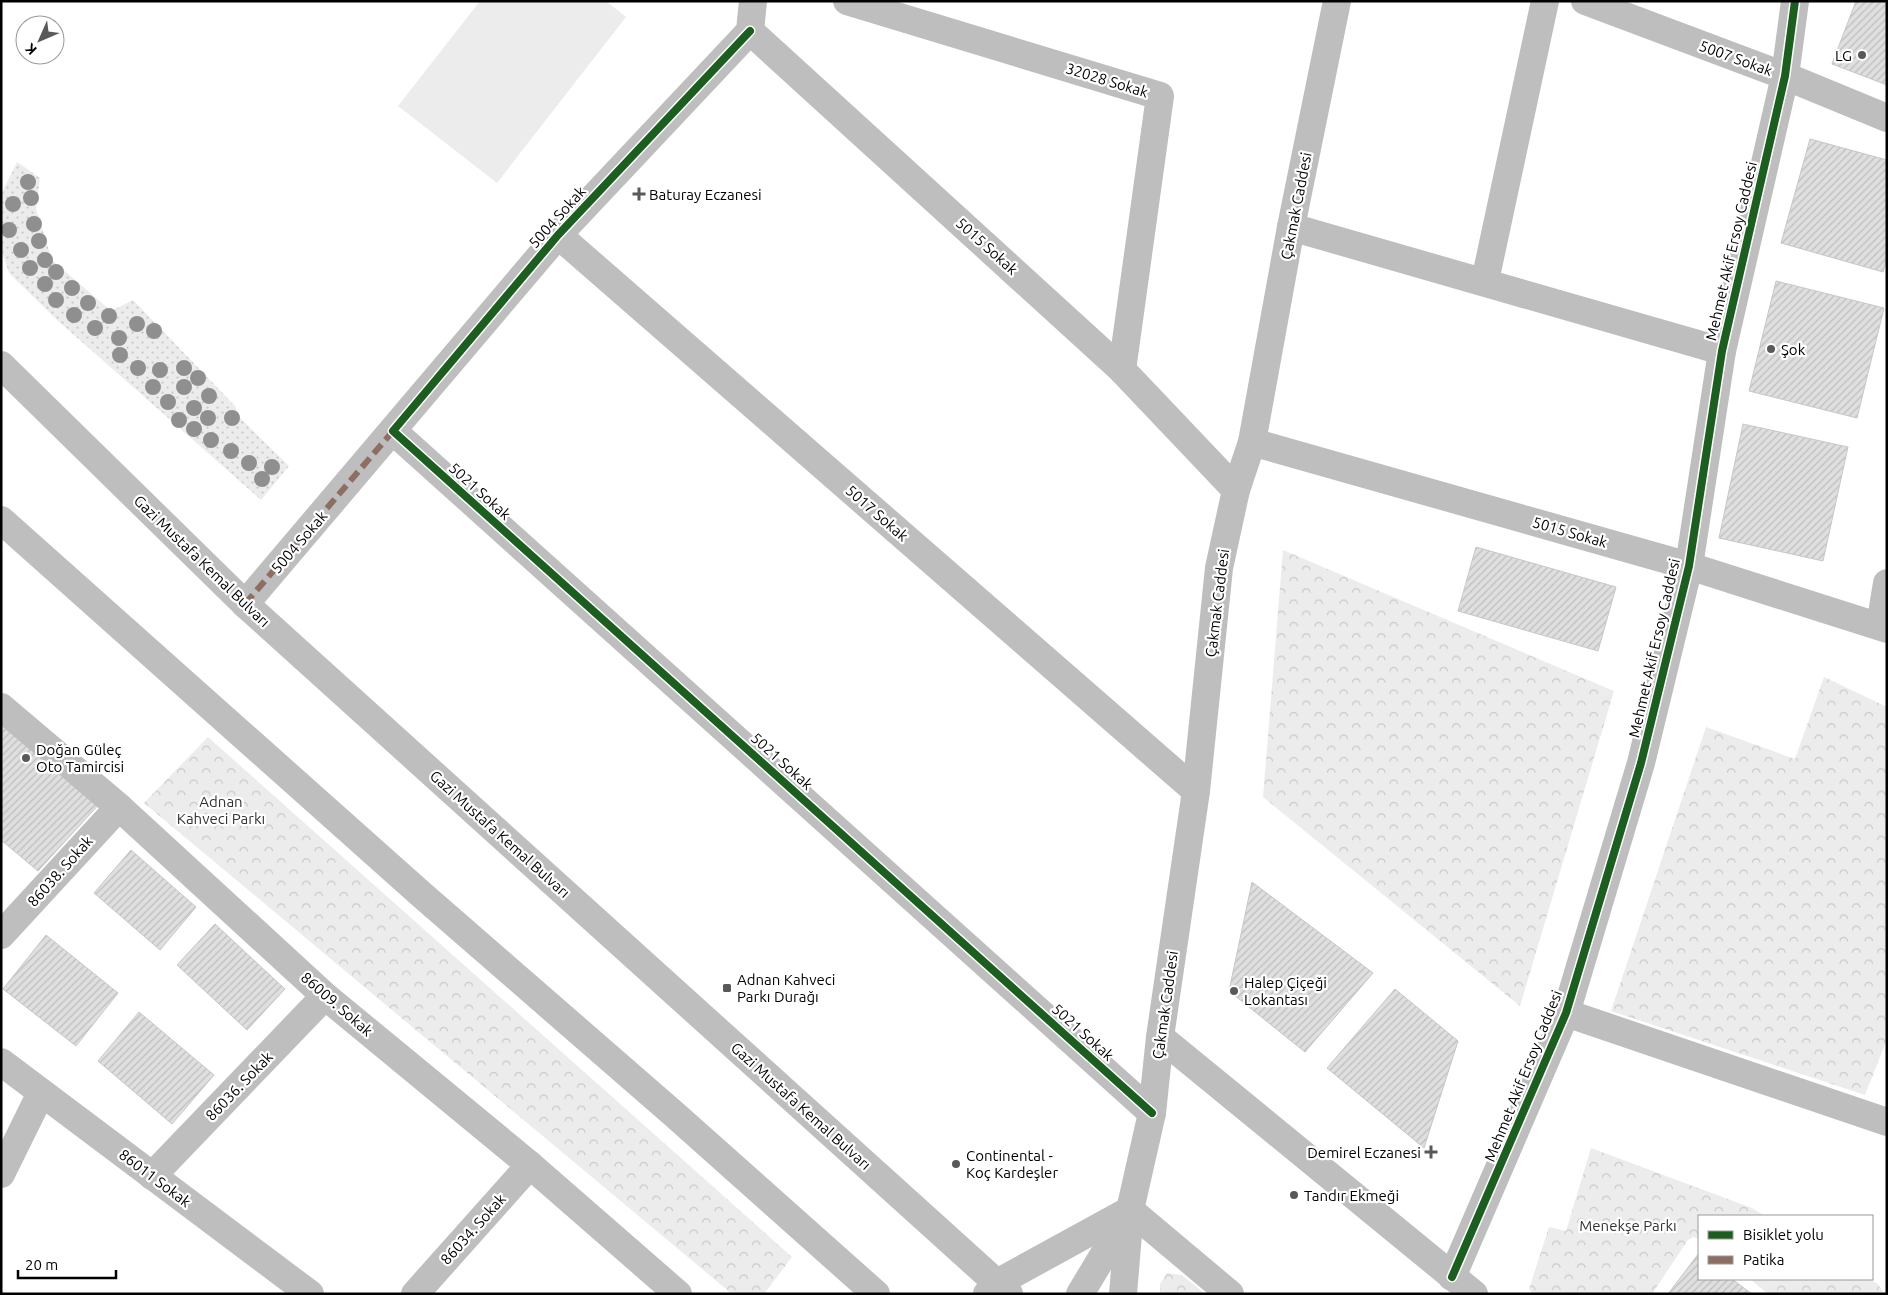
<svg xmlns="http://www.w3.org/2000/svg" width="1888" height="1295" viewBox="0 0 1888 1295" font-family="Ubuntu,sans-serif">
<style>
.grass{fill:url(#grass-dots)}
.forest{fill:url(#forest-crowns)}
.garden{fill:#ececec}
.building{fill:url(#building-hatch);stroke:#c7c7c7}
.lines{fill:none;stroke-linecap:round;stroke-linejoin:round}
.minor{stroke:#bebebe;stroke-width:28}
.highway{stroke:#bebebe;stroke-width:28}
.quiet{stroke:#8d6e63;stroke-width:6;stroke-dasharray:12 6;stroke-linecap:butt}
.cycleway-casing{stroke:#fff;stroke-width:11}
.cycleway{stroke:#1b5e20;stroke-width:8}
.tree{fill:#8f8f8f}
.poi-dot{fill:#595959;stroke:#fff;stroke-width:2}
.labels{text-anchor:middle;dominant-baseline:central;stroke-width:4.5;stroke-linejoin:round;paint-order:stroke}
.poi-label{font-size:15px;fill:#000;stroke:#fff;text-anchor:start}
.street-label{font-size:15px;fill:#000;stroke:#fff}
.park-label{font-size:15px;fill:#333;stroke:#fff}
</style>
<defs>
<pattern id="grass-dots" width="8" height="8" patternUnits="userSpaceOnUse" patternTransform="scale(1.25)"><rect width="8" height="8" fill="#ececec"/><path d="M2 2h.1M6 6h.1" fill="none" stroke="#c9c9c9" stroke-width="1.8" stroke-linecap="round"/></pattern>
<pattern id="forest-crowns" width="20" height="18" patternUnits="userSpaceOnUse" patternTransform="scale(1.25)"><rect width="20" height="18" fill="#ececec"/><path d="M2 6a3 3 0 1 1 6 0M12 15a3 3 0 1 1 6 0" fill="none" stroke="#c9c9c9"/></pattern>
<pattern id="building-hatch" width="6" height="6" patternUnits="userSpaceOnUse" patternTransform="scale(1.25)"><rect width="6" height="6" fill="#dfdfdf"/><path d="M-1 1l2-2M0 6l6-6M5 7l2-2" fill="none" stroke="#bebebe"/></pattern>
</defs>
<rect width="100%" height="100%" fill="#fff"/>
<path class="grass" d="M17,162l23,16 -4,31 16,51 59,51 22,-11 102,106 5,12 49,48 -28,34 -204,-180 -48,-47 -8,-25v-53z"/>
<g class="forest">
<path d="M1283,550l331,141 -94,315 -257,-209z"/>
<path d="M1824,677l63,30v332l-22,56 -254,-84 95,-284 89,32z"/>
<path d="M208,737l584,520 -28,37h-32l-588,-491z"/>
<path d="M1591,1148l161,60 13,8h-66v23l-6,-2 -5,3 -36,54h-119l-4,-5 20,-62 17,4z"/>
<path d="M1167,1273l15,2 23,19h-45v-10z"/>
<path d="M1750,1279h119l9,5 6,10h-116z"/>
</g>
<path class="garden" d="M480,1h126l20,16 -129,166 -99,-77z"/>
<g class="building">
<path d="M1856,1h31v84l-55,-21z"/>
<path d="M1810,139l77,21v99l-4,13 -102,-29z"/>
<path d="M1776,281l108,27 -27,110 -108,-27z"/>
<path d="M1743,424l105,23 -25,114 -104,-23z"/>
<path d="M1476,547l140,40 -18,64 -140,-40z"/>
<path d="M1,716l101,85 -64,70 -37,-31z"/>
<path d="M131,850l65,57 -36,43 -66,-57z"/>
<path d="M1252,882l121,91 -68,79 -76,-61z"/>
<path d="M215,924l70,65 -38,41 -70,-65z"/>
<path d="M46,935l72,58 -42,53 -73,-57z"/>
<path d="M1395,989l63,52 -34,107 -97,-80z"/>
<path d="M139,1012l75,63 -42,49 -74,-63z"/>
<path d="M1699,1253v26h33l20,15h-84z"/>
</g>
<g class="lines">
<g class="minor">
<path d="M753,1l-3,30 372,339 114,120"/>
<path d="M847,1l313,95 -38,274"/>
<path d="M1585,1l200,75 102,42"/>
<path d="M1291,227l431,124"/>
<path d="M558,235l638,556"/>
<path d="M1485,281l60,-280"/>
<path d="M393,431l759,682"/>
<path d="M1252,442l437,124 198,63"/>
<path d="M245,604l313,-369 192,-204"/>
<path d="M1880,626l7,-43"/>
<path d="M1,707l118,100 206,189 205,169 148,129"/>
<path d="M1,935l118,-128"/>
<path d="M1566,1013l321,109"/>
<path d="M1160,1037l314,257"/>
<path d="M1,1062l309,232"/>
<path d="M1,1174l40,-81"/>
<path d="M152,1176l173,-180"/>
<path d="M1130,1210l100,84"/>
<path d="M1452,1277l114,-264 75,-250 48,-197 33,-215 63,-275 10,-75"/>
<path d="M415,1294l115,-129"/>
<path d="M987,1294l10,-11 133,-73"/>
<path d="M1080,1294l47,-78"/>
<path d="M1123,1294l7,-84 22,-97 8,-76 36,-246 23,-223 17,-78 16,-48 39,-215 46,-226"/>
</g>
<g class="highway">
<path d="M1,365l244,239 764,690"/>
<path d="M1,520l421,375 253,220 201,179"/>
</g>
<path class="quiet" d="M245,604l148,-173"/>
<g class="cycleway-casing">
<g id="cycleway">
<path d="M750,31l-192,204 -165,196 759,682"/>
<path d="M1452,1277l114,-264 75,-250 48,-197 33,-215 63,-275 10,-75"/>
</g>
</g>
<use href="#cycleway" class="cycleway"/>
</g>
<g class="tree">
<circle cx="28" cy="182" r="8"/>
<circle cx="31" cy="198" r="8"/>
<circle cx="13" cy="204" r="8"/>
<circle cx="34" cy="224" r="8"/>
<circle cx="9" cy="230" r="8"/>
<circle cx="39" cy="241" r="8"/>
<circle cx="21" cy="250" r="8"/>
<circle cx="45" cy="260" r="8"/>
<circle cx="30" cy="268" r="8"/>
<circle cx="56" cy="272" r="8"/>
<circle cx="45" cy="284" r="8"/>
<circle cx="72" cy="288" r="8"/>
<circle cx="56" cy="300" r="8"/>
<circle cx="88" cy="303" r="8"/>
<circle cx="74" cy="315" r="8"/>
<circle cx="109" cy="316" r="8"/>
<circle cx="137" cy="324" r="8"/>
<circle cx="95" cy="328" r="8"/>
<circle cx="154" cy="331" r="8"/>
<circle cx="119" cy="338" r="8"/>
<circle cx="120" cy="355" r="8"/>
<circle cx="138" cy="368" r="8"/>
<circle cx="184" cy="368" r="8"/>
<circle cx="160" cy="370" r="8"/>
<circle cx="198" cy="378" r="8"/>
<circle cx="153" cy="387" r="8"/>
<circle cx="184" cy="387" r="8"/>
<circle cx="209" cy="396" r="8"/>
<circle cx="168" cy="402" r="8"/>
<circle cx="194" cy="408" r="8"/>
<circle cx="208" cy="418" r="8"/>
<circle cx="232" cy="418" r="8"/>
<circle cx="179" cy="420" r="8"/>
<circle cx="194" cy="429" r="8"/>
<circle cx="211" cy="440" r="8"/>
<circle cx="231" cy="451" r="8"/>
<circle cx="249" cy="463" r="8"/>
<circle cx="272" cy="467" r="8"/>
<circle cx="262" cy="479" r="8"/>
</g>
<g class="poi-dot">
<circle cx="1862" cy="55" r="5"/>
<path d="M636.5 186.5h5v5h5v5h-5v5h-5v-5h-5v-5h5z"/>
<circle cx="1771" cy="349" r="5"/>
<circle cx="26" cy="758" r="5"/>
<rect x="722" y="983" width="10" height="10" rx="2.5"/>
<circle cx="1234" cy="991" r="5"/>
<path d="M1428.5 1144.5h5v5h5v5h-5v5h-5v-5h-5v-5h5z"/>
<circle cx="956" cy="1164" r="5"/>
<circle cx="1294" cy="1195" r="5"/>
</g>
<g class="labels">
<g class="poi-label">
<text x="1852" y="55" text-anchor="end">LG</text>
<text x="649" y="194">Baturay Eczanesi</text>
<text x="1781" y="349">Şok</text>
<text x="36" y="749">Doğan Güleç<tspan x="36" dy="17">Oto Tamircisi</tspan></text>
<text x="737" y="979">Adnan Kahveci<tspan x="737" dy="17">Parkı Durağı</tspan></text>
<text x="1244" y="982">Halep Çiçeği<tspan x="1244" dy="17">Lokantası</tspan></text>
<text x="1421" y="1152" text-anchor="end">Demirel Eczanesi</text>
<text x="966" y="1155">Continental -<tspan x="966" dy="17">Koç Kardeşler</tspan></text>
<text x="1304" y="1195">Tandır Ekmeği</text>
</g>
<g class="street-label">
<text transform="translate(1736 58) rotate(20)">5007 Sokak</text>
<text transform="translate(1107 80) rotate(17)">32028 Sokak</text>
<text transform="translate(1296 206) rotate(-79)">Çakmak Caddesi</text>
<text transform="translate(557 217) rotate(-48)">5004 Sokak</text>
<text transform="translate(987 246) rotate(42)">5015 Sokak</text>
<text transform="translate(1731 251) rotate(-77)">Mehmet Akif Ersoy Caddesi</text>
<text transform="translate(480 491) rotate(42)">5021 Sokak</text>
<text transform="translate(877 513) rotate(41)">5017 Sokak</text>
<text transform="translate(1570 532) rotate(16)">5015 Sokak</text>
<text transform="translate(299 542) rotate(-49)">5004 Sokak</text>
<text transform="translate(202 561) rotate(44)">Gazi Mustafa Kemal Bulvarı</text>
<text transform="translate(1217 603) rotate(-83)">Çakmak Caddesi</text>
<text transform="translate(1654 648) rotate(-77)">Mehmet Akif Ersoy Caddesi</text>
<text transform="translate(782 761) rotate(42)">5021 Sokak</text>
<text transform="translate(500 834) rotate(42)">Gazi Mustafa Kemal Bulvarı</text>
<text transform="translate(60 871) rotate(-48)">86038. Sokak</text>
<text transform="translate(337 1004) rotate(41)">86009. Sokak</text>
<text transform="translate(1165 1005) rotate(-82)">Çakmak Caddesi</text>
<text transform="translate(1083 1032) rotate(42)">5021 Sokak</text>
<text transform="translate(1523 1076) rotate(-68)">Mehmet Akif Ersoy Caddesi</text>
<text transform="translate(239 1086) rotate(-46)">86036. Sokak</text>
<text transform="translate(801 1106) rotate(42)">Gazi Mustafa Kemal Bulvarı</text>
<text transform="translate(155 1178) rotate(37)">86011 Sokak</text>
<text transform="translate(473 1229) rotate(-48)">86034. Sokak</text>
</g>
<g class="park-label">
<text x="221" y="801">Adnan<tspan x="221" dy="17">Kahveci Parkı</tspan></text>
<text x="1628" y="1225">Menekşe Parkı</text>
</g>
</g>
<rect width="1888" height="1295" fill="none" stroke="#000000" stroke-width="5"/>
<rect x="1698" y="1215" width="175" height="65" fill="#ffffff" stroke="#999999"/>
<rect x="1708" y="1231" width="25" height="8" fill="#1b5e20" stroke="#999999"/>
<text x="1743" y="1240" font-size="15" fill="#000000">Bisiklet yolu</text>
<rect x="1708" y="1256" width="25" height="8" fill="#8d6e63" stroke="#999999"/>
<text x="1743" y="1265" font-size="15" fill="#000000">Patika</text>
<g transform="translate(40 40) rotate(225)"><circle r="24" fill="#ffffff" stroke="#999999"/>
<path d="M0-4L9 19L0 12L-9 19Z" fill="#595959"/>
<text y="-8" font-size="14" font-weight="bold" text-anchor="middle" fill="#000000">K</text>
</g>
<path d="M18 1270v8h98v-8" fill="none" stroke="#000000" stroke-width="2.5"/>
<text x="25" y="1270" font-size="15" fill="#000000" stroke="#ffffff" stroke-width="4" paint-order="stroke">20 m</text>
</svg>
